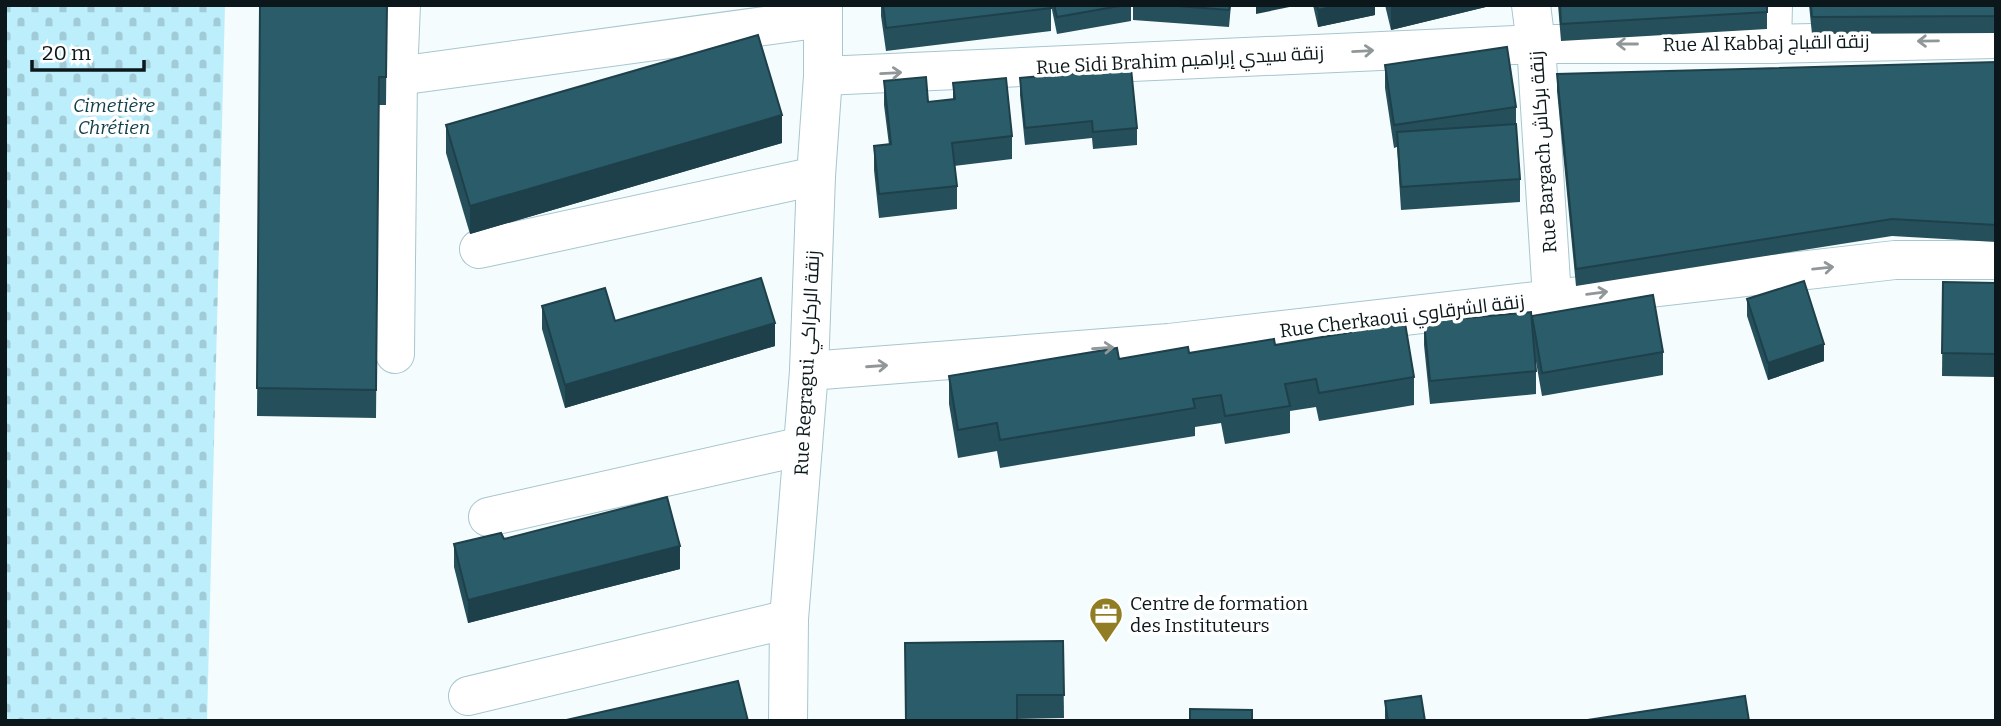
<svg xmlns="http://www.w3.org/2000/svg" width="2001" height="726" viewBox="0 0 2001 726" font-family="Bitter,Cairo,serif">
<style>
.cemetery{fill:url(#cemetery-stones)}
.lines{fill:none;stroke-linecap:round;stroke-linejoin:round}
.minor-casing{stroke:#a7c6cf;stroke-width:40}
.minor{stroke:#fff;stroke-width:38}
.wall{fill:#254f5b}
.shaded-wall{fill:#1e404a}
.building{fill:#2b5c6a;stroke:#1e404a;stroke-width:2}
.oneway{stroke:#919798}
.labels{text-anchor:middle;dominant-baseline:central;stroke-width:7;stroke-linejoin:round;paint-order:stroke}
.street-label{font-size:19px;fill:#0b171a;stroke:#fff}
.park-label{font-size:19px;font-style:italic;fill:#103e4a;stroke:#fff}
.poi-label{font-size:19px;fill:#0b171a;stroke:#fff;text-anchor:start}
</style>
<defs>
<pattern id="cemetery-stones" width="16" height="16" patternUnits="userSpaceOnUse" patternTransform="scale(1.75)"><rect width="16" height="16" fill="#bdeefc"/><path d="M2 7V4a2 2 0 0 1 4 0v3zM10 15v-3a2 2 0 0 1 4 0v3z" fill="#a1cbd7"/></pattern>
</defs>
<rect width="100%" height="100%" fill="#f5fcfe"/>
<path class="cemetery" d="M5,5h220l-18,716h-202z"/>
<g class="lines">
<g class="minor-casing">
<g id="minor">
<path d="M1531,5l5,39 16,254"/>
<path d="M1772,44l1,-39"/>
<path d="M398,76l425,-58"/>
<path d="M823,76l713,-32h236l224,-5"/>
<path d="M479,249l337,-73"/>
<path d="M395,354l3,-278 3,-71"/>
<path d="M809,371l360,-28 726,-83h101"/>
<path d="M488,517l315,-71"/>
<path d="M468,696l321,-77"/>
<path d="M788,721l1,-102 20,-248 7,-195 7,-100v-71"/>
</g>
</g>
<use href="#minor" class="minor"/>
</g>
<g class="wall">
<path d="M260,5h127l-1,100h-7l-3,313 -119,-2z"/>
<path d="M881,5h170v26l-165,20 -5,-35z"/>
<path d="M1051,5h80v16l-74,13z"/>
<path d="M1133,5h98l-2,22 -96,-7z"/>
<path d="M1313,5h62v10l-57,12z"/>
<path d="M1385,5h109l-103,25z"/>
<path d="M1558,5h209v24l-206,12z"/>
<path d="M1809,5h187v28l-184,1z"/>
<path d="M1996,62v180l-104,-6 -316,50 -19,-195v-17z"/>
<path d="M1385,65l131,42v18l4,54v23l-119,8 -4,-63 -3,1 -9,-60z"/>
<path d="M1020,78l117,50v17l-44,4 -1,-11 -67,7 -5,-50z"/>
<path d="M884,81l44,21 25,-3v-16l59,53v23l-58,7 3,20v23l-78,9 -5,-48v-24l15,-1 -5,-40z"/>
<path d="M446,125l336,18 -312,91 -24,-81z"/>
<path d="M1943,282l53,1v94l-54,-1z"/>
<path d="M1747,299l77,62 -56,19 -21,-64z"/>
<path d="M542,306l73,15 160,25 -210,62 -23,-79z"/>
<path d="M1532,316l131,36v23l-121,21 -7,-40 1,15v23l-106,10 -6,-59v-23l108,6z"/>
<path d="M1275,345l139,32v28l-95,16 -3,-14 -26,4v22l-65,11 -4,-21 -26,4v9l-195,32 -3,-17 -39,7 -9,-54v-28z"/>
<path d="M504,539l176,30 -212,54 -14,-56v-23z"/>
<path d="M1063,641l1,77 -159,3z"/>
<path d="M1385,701l40,20h-40z"/>
</g>
<g class="shaded-wall">
<path d="M1256,5h43l-43,9z"/>
<path d="M1340,5h35v10l-57,12v-17z"/>
<path d="M1399,5h95l-103,25v-23z"/>
<path d="M782,115v28l-312,91v-28z"/>
<path d="M775,323v23l-210,62v-23z"/>
<path d="M1824,344v17l-56,19v-17z"/>
<path d="M680,546v23l-212,54v-23z"/>
</g>
<g class="building">
<path d="M260,5h127l-1,72h-7l-3,313 -119,-2z"/>
<path d="M883,5h168v3l-165,20z"/>
<path d="M1054,5h71l-68,12z"/>
<path d="M1165,5h65l-1,5z"/>
<path d="M1317,5h23l-22,5z"/>
<path d="M1560,5h207v7l-206,12z"/>
<path d="M1811,5h185v11l-184,1z"/>
<path d="M758,35l24,80 -312,91 -24,-81z"/>
<path d="M1507,47l9,60 -122,18 -9,-60z"/>
<path d="M1996,62v163l-104,-6 -316,50 -19,-195z"/>
<path d="M1131,68l6,60 -44,4 -1,-11 -67,7 -5,-50z"/>
<path d="M926,77l2,25 27,-3 -2,-16 53,-5 6,58 -60,7 5,43 -78,8 -5,-48 17,-2 -7,-63z"/>
<path d="M1516,124l4,55 -119,8 -4,-55z"/>
<path d="M761,278l14,45 -210,62 -23,-79 63,-18 10,33z"/>
<path d="M1804,281l20,63 -56,19 -21,-64z"/>
<path d="M1943,282l53,1v71l-54,-1z"/>
<path d="M1653,295l10,57 -121,21 -10,-57z"/>
<path d="M1531,312l5,59 -106,10 -6,-59z"/>
<path d="M1405,323l9,54 -95,16 -3,-14 -31,5 5,22 -65,10 -4,-21 -28,4 2,9 -195,32 -3,-17 -39,7 -9,-54 168,-28 2,11 69,-12 1,6 85,-14 1,6z"/>
<path d="M667,497l13,49 -212,54 -14,-56 47,-11 3,6z"/>
<path d="M1063,641l1,54h-47v26h-111l-1,-78z"/>
<path d="M738,681l10,40h-186z"/>
<path d="M1421,696l4,25h-37l-3,-20z"/>
<path d="M1745,696l4,25h-168z"/>
<path d="M1190,709l62,1v11h-62z"/>
</g>
<defs><path id="oneway-shaft" d="M-6 0H5M1.5-3L5.5 0L1.5 3" fill="none" stroke-width="1.6" stroke-linecap="round" stroke-linejoin="round" transform="scale(1.75)"/></defs>
<g class="oneway">
<use href="#oneway-shaft" transform="translate(1928 41) rotate(179)"/>
<use href="#oneway-shaft" transform="translate(1627 44) rotate(180)"/>
<use href="#oneway-shaft" transform="translate(1363 51) rotate(-3)"/>
<use href="#oneway-shaft" transform="translate(891 73) rotate(-3)"/>
<use href="#oneway-shaft" transform="translate(1823 268) rotate(-6)"/>
<use href="#oneway-shaft" transform="translate(1597 293) rotate(-7)"/>
<use href="#oneway-shaft" transform="translate(1103 348) rotate(-4)"/>
<use href="#oneway-shaft" transform="translate(877 366) rotate(-4)"/>
</g>
<defs>
<g id="office-pin" transform="scale(1.75)"><path d="M0 17L-7.5 6A9.5 9.5 0 1 1 7.5 6Z" fill="#917e24" stroke="#fff"/><path d="M-6-3h4V-5.5h4V-3h4V5H-6ZM-1-4.5V-3h2v-1.5ZM-6 0V1H6V0Z" fill="#fff"/></g>
</defs>
<g fill-rule="evenodd">
<use href="#office-pin" x="1106" y="614"/>
</g>
<g class="labels">
<g class="street-label">
<text transform="translate(1766 43) rotate(-1)">Rue Al Kabbaj زنقة القباج</text>
<text transform="translate(1180 60) rotate(-3)">Rue Sidi Brahim زنقة سيدي إبراهيم</text>
<text transform="translate(1543 152) rotate(-94)">Rue Bargach زنقة بركاش</text>
<text transform="translate(1402 316) rotate(-7)">Rue Cherkaoui زنقة الشرقاوي</text>
<text transform="translate(807 363) rotate(-87)">Rue Regragui زنقة الركراكي</text>
</g>
<g class="park-label">
<text x="114" y="105">Cimetière<tspan x="114" dy="22">Chrétien</tspan></text>
</g>
<g class="poi-label">
<text x="1130" y="603">Centre de formation<tspan x="1130" dy="22">des Instituteurs</tspan></text>
</g>
</g>
<rect width="2001" height="726" fill="none" stroke="#0b171a" stroke-width="14"/>
<path d="M32 60v10h112v-10" fill="none" stroke="#0b171a" stroke-width="3.5"/>
<text x="42" y="60" font-size="21" fill="#0b171a" stroke="#ffffff" stroke-width="5" paint-order="stroke">20 m</text>
</svg>
